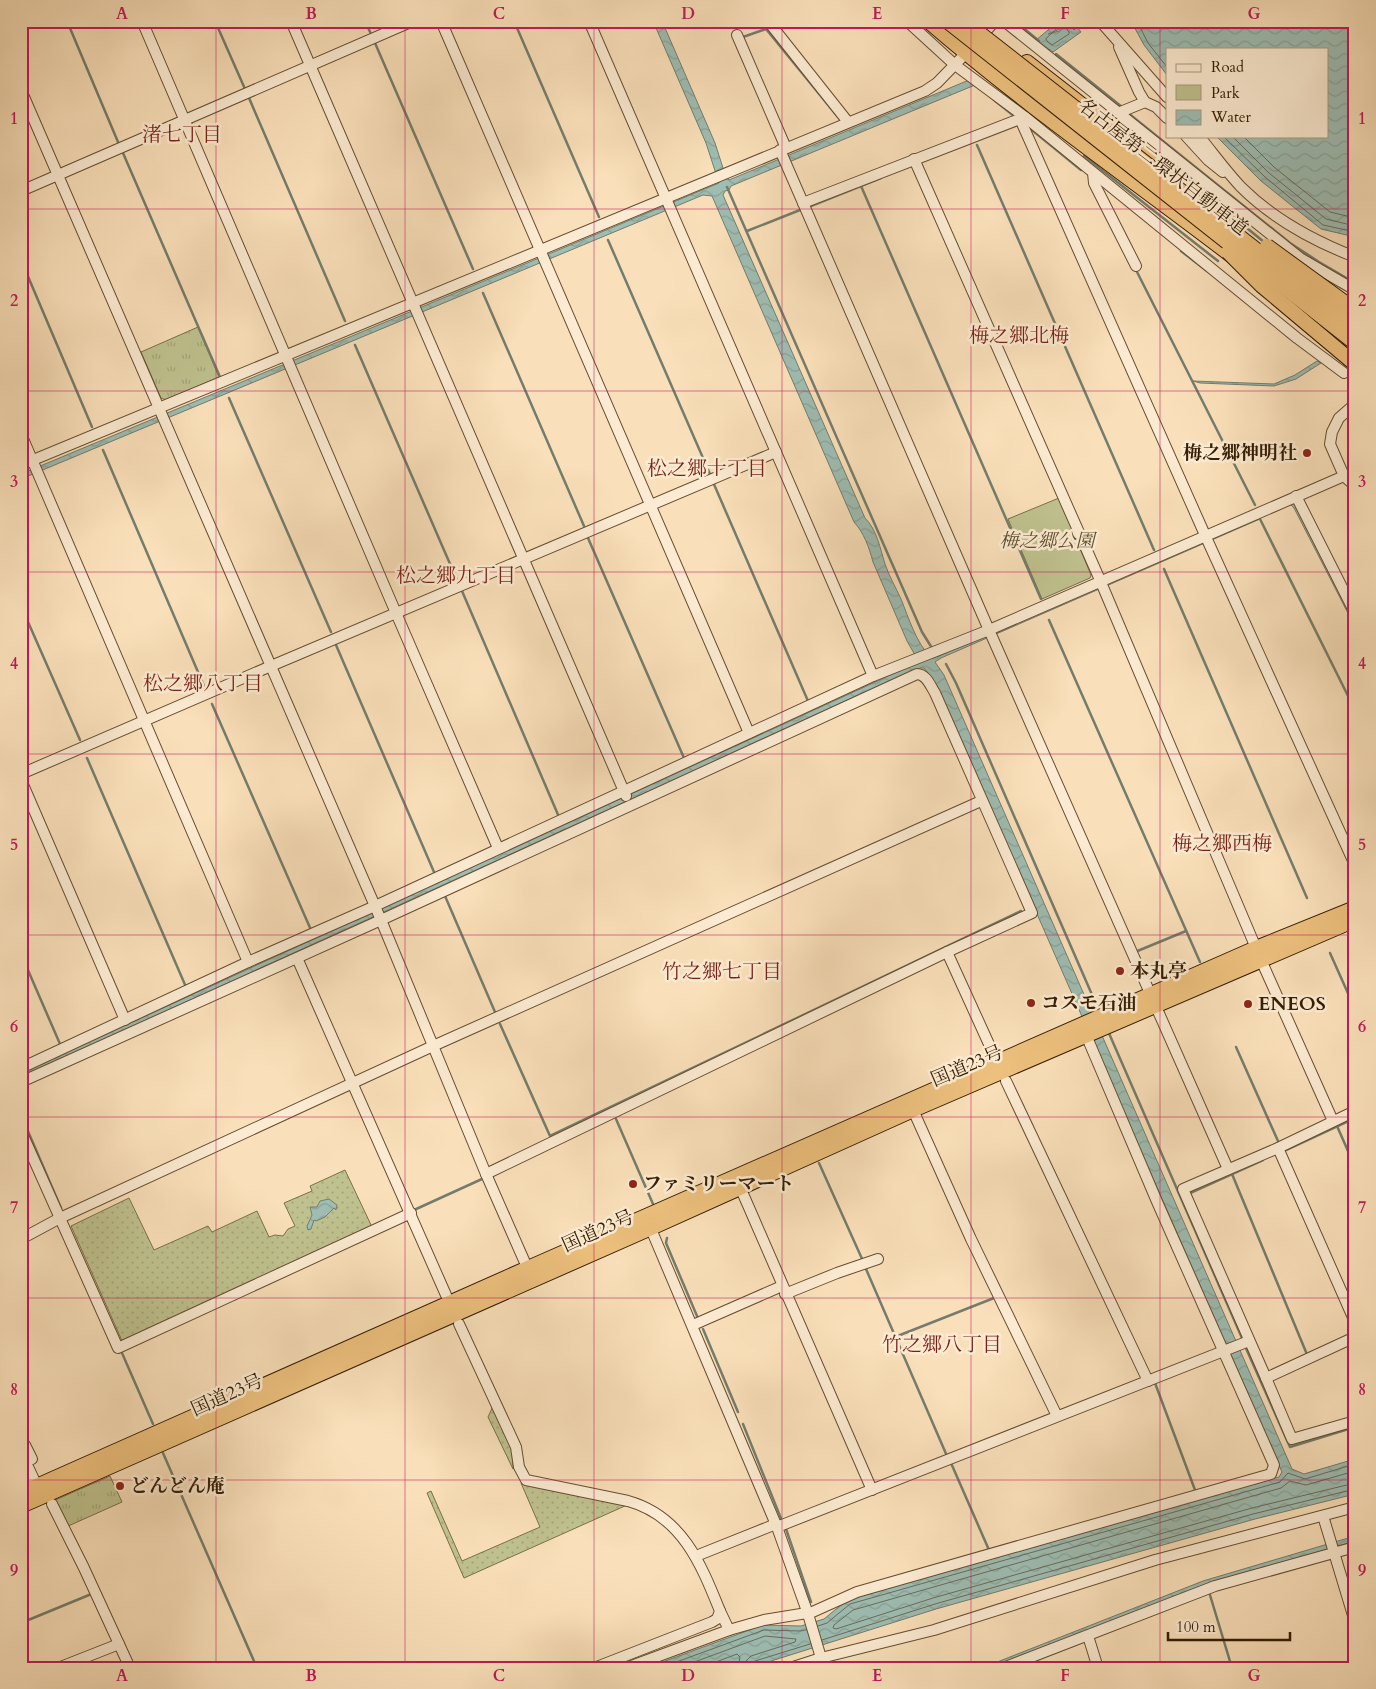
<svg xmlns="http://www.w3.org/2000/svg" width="1376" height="1689" viewBox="0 0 1376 1689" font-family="Cardo,'Noto Serif JP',serif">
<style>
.grass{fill:url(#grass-tufts);stroke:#7a7049}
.park{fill:#bfc28f;stroke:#7a7049}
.garden{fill:url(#garden-dots);stroke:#7a7049}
.water{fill:url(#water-waves);stroke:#747d6d}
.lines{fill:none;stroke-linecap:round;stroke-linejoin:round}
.shore{stroke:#696d5b;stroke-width:1}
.stream{stroke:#747d6d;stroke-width:2.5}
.minor-casing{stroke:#664e31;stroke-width:12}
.highway-casing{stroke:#341d03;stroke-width:16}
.minor{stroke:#fcebd2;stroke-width:10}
.highway{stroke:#edc07d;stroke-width:14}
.highway-bridge-casing{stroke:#341d03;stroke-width:16;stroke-linecap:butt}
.highway-bridge{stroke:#edc07d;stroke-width:14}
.grid{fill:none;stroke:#c2185b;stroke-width:1;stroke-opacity:0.55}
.poi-dot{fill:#8f2418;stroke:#fcebd2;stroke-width:2}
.labels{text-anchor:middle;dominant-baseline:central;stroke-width:5;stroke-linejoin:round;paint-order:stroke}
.street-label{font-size:19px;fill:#341d03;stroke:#fcebd2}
.poi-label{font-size:19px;font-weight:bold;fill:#341d03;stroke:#fcebd2;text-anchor:start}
.park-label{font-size:19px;font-style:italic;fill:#5e4f2d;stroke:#fcebd2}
.neighbourhood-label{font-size:20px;fill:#7a1f14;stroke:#fcebd2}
.neatline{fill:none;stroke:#c2185b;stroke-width:2}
.grid-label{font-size:16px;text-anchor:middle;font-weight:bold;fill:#c2185b}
</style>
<defs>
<pattern id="grass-tufts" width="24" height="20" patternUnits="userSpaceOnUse" patternTransform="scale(1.25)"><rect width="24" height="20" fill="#bfc28f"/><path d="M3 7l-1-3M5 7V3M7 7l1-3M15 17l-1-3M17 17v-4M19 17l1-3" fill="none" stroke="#a5a67a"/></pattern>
<pattern id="garden-dots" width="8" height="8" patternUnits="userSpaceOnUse" patternTransform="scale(1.25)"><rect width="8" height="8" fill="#bfc28f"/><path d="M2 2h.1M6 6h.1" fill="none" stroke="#a5a67a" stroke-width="1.8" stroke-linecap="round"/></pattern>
<pattern id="water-waves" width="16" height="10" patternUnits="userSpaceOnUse" patternTransform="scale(1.25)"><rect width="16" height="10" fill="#9ebdb3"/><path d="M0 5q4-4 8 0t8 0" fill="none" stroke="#89a298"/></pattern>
</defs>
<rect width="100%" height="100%" fill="#fae0ba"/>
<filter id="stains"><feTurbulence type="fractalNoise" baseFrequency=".004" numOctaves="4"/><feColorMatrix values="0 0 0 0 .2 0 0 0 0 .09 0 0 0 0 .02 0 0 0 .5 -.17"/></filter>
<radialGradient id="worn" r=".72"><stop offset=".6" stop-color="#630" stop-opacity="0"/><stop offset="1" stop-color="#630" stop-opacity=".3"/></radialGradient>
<g class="grass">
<path d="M198,327l21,50 -53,23 -5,-2 -20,-46z"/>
<path d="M110,1476l12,26 -56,25 -13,-26z"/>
</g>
<path class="park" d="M1059,498l32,77 -1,3 -48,21 -34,-80z"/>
<g class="garden">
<path d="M345,1170l27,57 -249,116 -52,-117 58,-28 25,52 54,-24 4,6 45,-21 12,26 6,-2 8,1 5,-7 7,-3 -11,-23 28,-12 -2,-5z"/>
<path d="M493,1406l20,44v19l-25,-52z"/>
<path d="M521,1483l106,22 -163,73 -37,-85 4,-2 31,70 78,-34z"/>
</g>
<g class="water">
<path d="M653,21h9l53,122 8,25 6,12 240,-100 6,5 -244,101 -2,4 -4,1 -2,4 142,323c12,12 15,30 20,46 4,12 11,24 16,35 8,20 15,43 30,59l8,-2 320,-138 1,1 -319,139 -6,4 9,13 348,794 12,5 51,-15v35l-100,25 -319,90 -187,59h-103l117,-43 38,1 23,-7 23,-19 432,-123 3,-5 -346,-788 -12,-16h-4l-899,409v-4l898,-411 -12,-21 -34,-79c-4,-15 -9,-29 -19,-40l-142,-326 -9,-1 -36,15 -646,269v-5l698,-291 -13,-40z"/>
<path d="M1059,21h7l2,2 -8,6 -12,5 11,-3 10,-7 5,6 3,-3 4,5 -28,20 -17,-12z"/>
<path d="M1131,21h224v216l-34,-8 -60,-48 -45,-45h111v-87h-160v26l-23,-30z"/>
<path d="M1317,361l4,2 -25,16 -22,7 -74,-3 -7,-2 81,3 21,-9z"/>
<path d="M1294,501l61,120v6l-61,-119 -5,-5z"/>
<path d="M329,1199l8,6 -1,5 -2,-2 -9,9 -9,4 -2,-1 -3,9 -3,1 -1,-4 5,-11 -2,-8h7l3,-6z"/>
<path d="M1355,1536v5l-132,39 -62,22 -168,66h-11l221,-87z"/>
</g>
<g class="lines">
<g class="shore">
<path d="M1137,21l11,22 19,24"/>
<path d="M1060,26h4l5,6v2l-17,11 -5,-4 -1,-2z"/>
<path d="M1223,136l42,41 58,48 32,7"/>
<path d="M1232,136l37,37 57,46 29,7"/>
<path d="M1243,136l31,31 56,45 25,6"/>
<path d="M1355,1471l-49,14 -16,-4 -9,7 -428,122 -19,15 -1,3 3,1 97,-31 319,-90 103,-25"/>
<path d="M818,1626l9,-3 23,-19 430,-122 8,-9 17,6 50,-15"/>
<path d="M822,1640l113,-36 318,-90 102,-25"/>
<path d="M660,1668l104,-38 36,1 6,-1"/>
<path d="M678,1668l87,-32 31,3 -1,3 -44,14 -5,5 -1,7"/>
<path d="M700,1668l37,-14 3,3 -2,11"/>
<path d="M751,1668l1,-5 3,-2 55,-17"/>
</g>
<g class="stream">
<path d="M67,21l51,121"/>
<path d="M215,21l30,68"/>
<path d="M365,21l6,13"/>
<path d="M514,21l85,196"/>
<path d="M1015,21l24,20"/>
<path d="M743,37l23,-8 72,88"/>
<path d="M375,43l98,226"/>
<path d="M1056,54l66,53"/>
<path d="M249,98l96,223"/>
<path d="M994,100l20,16"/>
<path d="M1128,113l162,130 29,19 36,21"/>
<path d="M1032,130l49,40"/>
<path d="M1132,134l28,23"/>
<path d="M977,145l177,405"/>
<path d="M123,153l97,224"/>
<path d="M1084,156l134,105"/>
<path d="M1172,167l92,75"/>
<path d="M861,186l180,413"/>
<path d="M727,187l195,445 10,16"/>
<path d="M811,206l70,-28"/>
<path d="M747,231l53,-21"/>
<path d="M608,240l102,234"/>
<path d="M1181,251l26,20"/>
<path d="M21,260l71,167"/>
<path d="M1135,268l120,237"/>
<path d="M483,293l101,233"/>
<path d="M355,345l102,235"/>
<path d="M229,398l102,234"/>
<path d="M103,450l101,236"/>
<path d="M713,482l95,219"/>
<path d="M1259,517l96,193"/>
<path d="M588,538l96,220"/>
<path d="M1164,569l143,329"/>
<path d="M462,591l97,226"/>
<path d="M21,606l59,134"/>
<path d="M1049,620l151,342"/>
<path d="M336,645l98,227"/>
<path d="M946,664l10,19 144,330"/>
<path d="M212,704l99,226"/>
<path d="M87,758l99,229"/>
<path d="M445,896l50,116"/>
<path d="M1135,952l51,-21"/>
<path d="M1330,953l25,56"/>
<path d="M21,954l39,90"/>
<path d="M500,1024l50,112 471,-225"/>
<path d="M1108,1031l134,307"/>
<path d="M1236,1047l42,94"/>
<path d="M21,1115l40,93"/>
<path d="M616,1119l37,85"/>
<path d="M1337,1126l18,41"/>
<path d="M1286,1150l69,-32"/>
<path d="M819,1163l44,98"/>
<path d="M1232,1174l74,178"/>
<path d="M1188,1194l75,-34"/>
<path d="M414,1210l68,-31"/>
<path d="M667,1238l-1,5 31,73"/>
<path d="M866,1269l81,187"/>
<path d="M703,1329l35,83"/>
<path d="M895,1337l99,-39"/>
<path d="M1245,1346l45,101 65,-20"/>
<path d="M122,1353l31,71"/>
<path d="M1155,1383l40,107"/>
<path d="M743,1424l39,97"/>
<path d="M21,1432l4,7"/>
<path d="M163,1453l94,215"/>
<path d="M951,1463l38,87"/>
<path d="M786,1529l25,73"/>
<path d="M1210,1595l22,73"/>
<path d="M21,1623l68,-28"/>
</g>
<g class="minor-casing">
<g id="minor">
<path d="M142,21l254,592 102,235"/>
<path d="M291,21l335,775"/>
<path d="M441,21l308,712"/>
<path d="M589,21l284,655"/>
<path d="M768,21l80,101"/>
<path d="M907,21l48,44 70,52 272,221 47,35"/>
<path d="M1004,21l296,237 55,32"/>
<path d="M1100,21l67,76"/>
<path d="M737,35l49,113"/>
<path d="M979,39l16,-18"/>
<path d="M1119,47l20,45 6,10 11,5 11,11"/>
<path d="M21,90l360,830 105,254 44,100"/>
<path d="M1118,113l27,-11"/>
<path d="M1020,119l185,416 150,330"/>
<path d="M1186,136l22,24 15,12"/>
<path d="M1199,136c14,17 27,35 42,51 31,31 73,54 114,70"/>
<path d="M780,150l209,480 239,539"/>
<path d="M914,159l186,421 156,368"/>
<path d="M1093,173l1,10 42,83"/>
<path d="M21,191l392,-170"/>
<path d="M803,203l222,-86"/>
<path d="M1355,404l-16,14 -7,14 -2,12 14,32 11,10"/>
<path d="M21,434l227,528"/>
<path d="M21,465l904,-374 12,-8 32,-33"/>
<path d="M1296,496l59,117"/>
<path d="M21,774l250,-108 505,-214"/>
<path d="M21,780l104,240"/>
<path d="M947,952l46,101"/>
<path d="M297,958l149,337"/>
<path d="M1261,960l72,161"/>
<path d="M21,1068l227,-106 127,-56 498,-230 116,-46 355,-154"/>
<path d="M1006,1081l142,300"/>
<path d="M21,1082l360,-162 536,-246c9,0 13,11 18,19l97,220 -85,39 -461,222"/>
<path d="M913,1110l58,129 86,177"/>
<path d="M1355,1111l-77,37 -95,41 83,189 89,-41"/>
<path d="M21,1131l97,217 293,-135"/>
<path d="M1278,1148l77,174"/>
<path d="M740,1187l132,303"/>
<path d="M648,1222l129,305 31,87 16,54"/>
<path d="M21,1239l39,-21 373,-172 548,-245"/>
<path d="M785,1294l52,-21 41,-14"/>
<path d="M459,1324l57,123 3,20 7,13 102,21c54,15 73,63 92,110l-3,8 -5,3 -118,46"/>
<path d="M693,1325l89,-39"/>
<path d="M1266,1378l26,61 63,-18"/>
<path d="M21,1442l4,3 7,14"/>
<path d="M21,1452l16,34"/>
<path d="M52,1504l32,64 46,100"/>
<path d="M1323,1516l32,106"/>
<path d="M777,1527l472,-186"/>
<path d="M696,1556l80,-32"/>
<path d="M720,1611l9,19 35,-10 43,-7"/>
<path d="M808,1614l49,-22 414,-118 3,-9 -116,-261 -72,-169"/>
<path d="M1088,1636l10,32"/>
<path d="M58,1668l61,-24"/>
<path d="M626,1668l103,-38"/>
<path d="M790,1668l31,-10 113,-28 221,-70 200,-53"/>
<path d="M1003,1668l212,-82 140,-39"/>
</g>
</g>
<g class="highway-casing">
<g id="highway">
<path d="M928,21c98,85 205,159 308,238"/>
<path d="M1027,62l141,110"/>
<path d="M1281,294l74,58"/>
<path d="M21,1493l507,-225 728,-320 99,-40"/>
<path d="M21,1506l630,-278 262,-118 442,-190"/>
</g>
</g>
<use href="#minor" class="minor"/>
<use href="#highway" class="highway"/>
<g class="highway-bridge-casing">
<g id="highway-bridge">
<path d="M947,21l408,322"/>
<path d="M964,21l391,306"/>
<path d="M1267,246l88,64"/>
<path d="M1228,252l34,34 93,78"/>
</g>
</g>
<use href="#highway-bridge" class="highway-bridge"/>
</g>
<path class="grid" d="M216,21v1647M405,21v1647M594,21v1647M782,21v1647M971,21v1647M1160,21v1647M21,209h1334M21,391h1334M21,572h1334M21,754h1334M21,935h1334M21,1117h1334M21,1298h1334M21,1480h1334"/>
<g class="poi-dot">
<circle cx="1307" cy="453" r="5"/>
<circle cx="1120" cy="971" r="5"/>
<circle cx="1031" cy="1003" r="5"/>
<circle cx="1248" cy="1004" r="5"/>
<circle cx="633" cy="1184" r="5"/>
<circle cx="120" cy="1486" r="5"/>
</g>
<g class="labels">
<g class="street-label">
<text transform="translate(1163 167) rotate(38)">名古屋第二環状自動車道</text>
<text transform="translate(967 1066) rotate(-23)">国道23号</text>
<text transform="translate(598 1231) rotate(-24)">国道23号</text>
<text transform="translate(227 1395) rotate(-24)">国道23号</text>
</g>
<g class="poi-label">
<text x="1297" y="453" text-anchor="end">梅之郷神明社</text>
<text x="1130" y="971">本丸亭</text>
<text x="1041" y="1003">コスモ石油</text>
<text x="1258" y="1004">ENEOS</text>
<text x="643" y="1184">ファミリーマート</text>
<text x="130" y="1486">どんどん庵</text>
</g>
<g class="park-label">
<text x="1047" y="541">梅之郷公園</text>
</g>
<g class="neighbourhood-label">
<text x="182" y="134">渚七丁目</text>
<text x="1019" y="335">梅之郷北梅</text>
<text x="707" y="468">松之郷十丁目</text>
<text x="456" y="575">松之郷九丁目</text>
<text x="203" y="683">松之郷八丁目</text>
<text x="1222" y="843">梅之郷西梅</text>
<text x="722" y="971">竹之郷七丁目</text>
<text x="942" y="1344">竹之郷八丁目</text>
</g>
</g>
<rect width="1376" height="1689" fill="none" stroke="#fae0ba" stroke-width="55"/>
<rect x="1166" y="48" width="162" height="90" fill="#fcebd2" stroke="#ac997f"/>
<rect x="1176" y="64" width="25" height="8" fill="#fcebd2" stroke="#ac997f"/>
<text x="1211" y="72" font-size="15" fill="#341d03">Road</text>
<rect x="1176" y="85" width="25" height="15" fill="#bfc28f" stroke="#ac997f"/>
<text x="1211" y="98" font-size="15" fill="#341d03">Park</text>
<rect x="1176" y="110" width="25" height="15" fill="url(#water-waves)" stroke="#ac997f"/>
<text x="1211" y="122" font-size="15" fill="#341d03">Water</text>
<path d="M1168 1632v8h122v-8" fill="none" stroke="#341d03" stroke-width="2.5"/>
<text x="1176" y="1632" font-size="15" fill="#341d03" stroke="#fcebd2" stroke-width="4" paint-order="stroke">100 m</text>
<rect x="28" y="28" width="1320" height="1634" class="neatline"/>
<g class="grid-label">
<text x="122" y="19">A</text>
<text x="311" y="19">B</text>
<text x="499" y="19">C</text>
<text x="688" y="19">D</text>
<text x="877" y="19">E</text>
<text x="1065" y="19">F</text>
<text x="1254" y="19">G</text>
<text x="14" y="124">1</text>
<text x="1362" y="124">1</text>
<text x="14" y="306">2</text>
<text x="1362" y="306">2</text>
<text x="14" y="487">3</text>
<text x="1362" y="487">3</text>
<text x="14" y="669">4</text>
<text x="1362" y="669">4</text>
<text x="14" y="850">5</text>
<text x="1362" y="850">5</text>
<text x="14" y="1032">6</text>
<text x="1362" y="1032">6</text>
<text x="14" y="1213">7</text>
<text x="1362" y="1213">7</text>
<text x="14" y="1395">8</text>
<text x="1362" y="1395">8</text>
<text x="14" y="1576">9</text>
<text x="1362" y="1576">9</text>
<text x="122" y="1681">A</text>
<text x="311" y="1681">B</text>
<text x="499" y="1681">C</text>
<text x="688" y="1681">D</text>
<text x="877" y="1681">E</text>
<text x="1065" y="1681">F</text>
<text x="1254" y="1681">G</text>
</g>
<rect width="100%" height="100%" filter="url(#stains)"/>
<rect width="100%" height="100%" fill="url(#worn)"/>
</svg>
